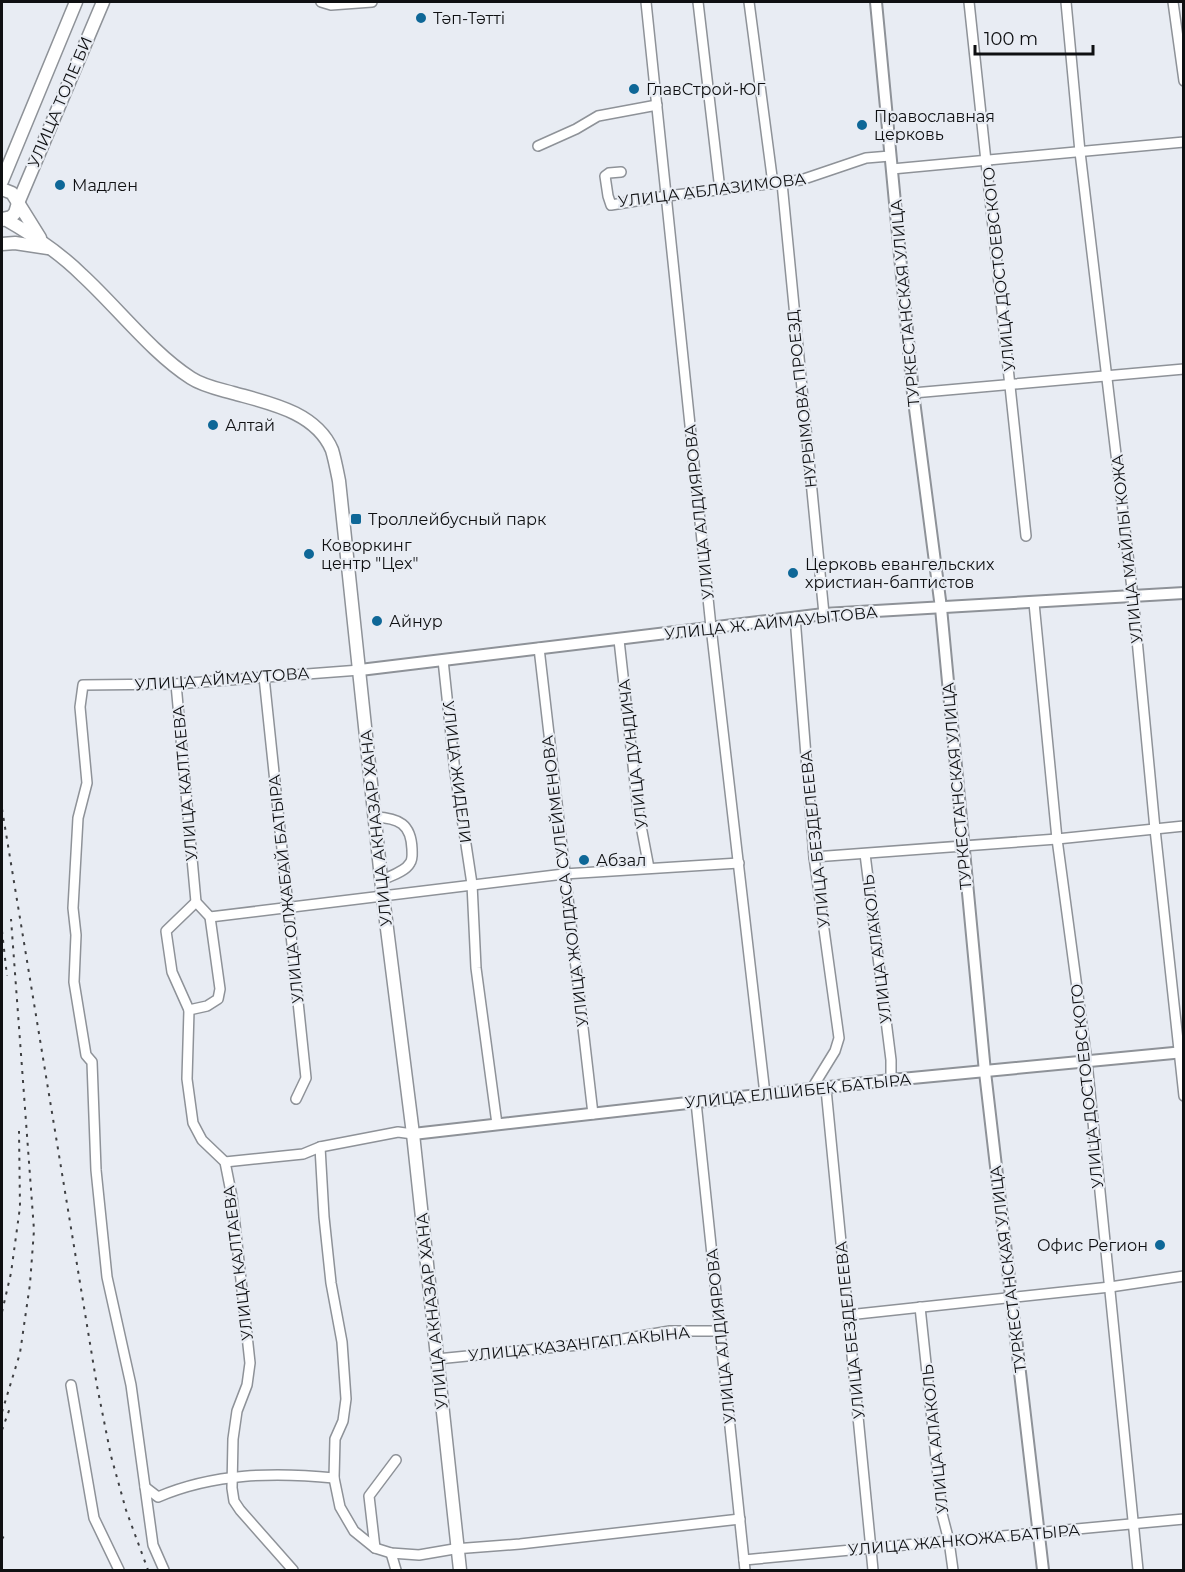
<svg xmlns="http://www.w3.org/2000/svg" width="1185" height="1572" viewBox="0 0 1185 1572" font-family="Montserrat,sans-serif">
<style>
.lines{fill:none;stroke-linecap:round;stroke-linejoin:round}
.minor-casing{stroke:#8e9298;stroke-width:12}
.tertiary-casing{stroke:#8e9298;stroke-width:14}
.secondary-casing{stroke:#8e9298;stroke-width:15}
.minor{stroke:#fff;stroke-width:9}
.tertiary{stroke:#fff;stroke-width:10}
.secondary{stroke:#fff;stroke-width:12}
.rail{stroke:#3f4043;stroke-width:2;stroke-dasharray:3 6;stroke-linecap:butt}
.poi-dot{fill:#0e6797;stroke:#e8ecf3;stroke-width:2}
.labels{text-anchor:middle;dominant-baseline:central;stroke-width:4.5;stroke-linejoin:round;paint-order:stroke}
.poi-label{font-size:16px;fill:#0f1012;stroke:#e8ecf3;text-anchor:start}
.street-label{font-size:16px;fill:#0f1012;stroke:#e8ecf3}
</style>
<rect width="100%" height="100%" fill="#e8ecf3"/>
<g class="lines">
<g class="minor-casing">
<g id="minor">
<path d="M321,2l10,3 41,-3"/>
<path d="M646,2l65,625 54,467"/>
<path d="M698,2l22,188"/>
<path d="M749,2l24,182"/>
<path d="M969,2l57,534"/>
<path d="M1066,2l14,150 53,445 22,232 29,267"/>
<path d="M1173,2l11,79"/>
<path d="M538,146l38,-17 22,-13 59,-11"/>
<path d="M892,169l292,-27"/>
<path d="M621,172l-12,1 -4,3 3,20 3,9 56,-9 134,-16 65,-22 24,-2"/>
<path d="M782,183l42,431"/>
<path d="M913,393l271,-24"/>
<path d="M1034,603l23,236 30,223 51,508"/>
<path d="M795,617l19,240 25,181 -4,13 -24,39"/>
<path d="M619,640l19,170 11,58"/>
<path d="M539,648l54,466"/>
<path d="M443,660l12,112 17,112 4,84 21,156"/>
<path d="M264,677l42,401 -10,21"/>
<path d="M176,684l20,218 14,15 10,72 -2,10 -11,7 -18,4 -2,69 6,44 9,17 23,22 7,35 18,166 -3,22 -10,26 -4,28 -1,49 2,13 6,9 53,60"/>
<path d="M375,817c24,1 36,7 37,32 0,5 1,10 -2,14 -5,9 -20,13 -28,17"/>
<path d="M865,854l26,206v20"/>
<path d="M814,857l243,-18 127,-13"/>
<path d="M210,917l354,-43 175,-11"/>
<path d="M189,1010l-17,-38 -6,-41 30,-29"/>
<path d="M826,1089l47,481"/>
<path d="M696,1102l49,468"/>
<path d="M320,1147l4,70 7,66 11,59 4,57 -3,22 -8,18 -1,39 6,29 14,24 21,17 16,5 28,2 35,-6 66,-5 220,-25"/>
<path d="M225,1162l78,-8 17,-7 78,-15 15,2"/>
<path d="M920,1307l22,207 7,27 4,29"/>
<path d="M848,1315l262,-28 74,-11"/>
<path d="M437,1359l162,-16 71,-12h50"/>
<path d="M71,1385l23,133 25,52"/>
<path d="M145,1487l13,10c56,-24 117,-25 176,-19"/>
<path d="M375,1548l-6,-52 27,-36"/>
<path d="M391,1553l5,17"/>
<path d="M744,1560l440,-41"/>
<path d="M164,1570l-11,-25 -22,-160 -24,-108 -11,-107 -4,-108 -6,-7 -12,-73 2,-47 -3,-27 5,-90 9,-35 -7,-76 3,-22 93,-1 184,-14"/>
</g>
</g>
<g class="tertiary-casing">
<g id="tertiary">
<path d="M876,2l37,391 28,215 44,464 58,498"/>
<path d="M360,670l464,-56 360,-21"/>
<path d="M413,1134l478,-54 293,-28"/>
</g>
</g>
<g class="secondary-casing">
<g id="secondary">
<path d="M2,181l74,-179"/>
<path d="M2,189l10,4 28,45"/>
<path d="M2,219l9,-2 4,-4 3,-10 85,-201"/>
<path d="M2,220l3,-1c28,16 54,33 77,56 34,31 70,78 109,103 12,8 28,11 42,15 36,10 83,19 99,57 3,10 5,21 7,31l44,416 30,237 47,436"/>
<path d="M2,244l13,-1 33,5"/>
</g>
</g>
<use href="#minor" class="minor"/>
<use href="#tertiary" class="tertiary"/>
<use href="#secondary" class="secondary"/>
<g class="rail">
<path d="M2,809l95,577 14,70 15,54 22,60"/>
<path d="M2,931l5,45"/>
<path d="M2,1312l9,-39 9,-66 -1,-76"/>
<path d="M2,1412l18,-59 10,-69 4,-54 -23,-311"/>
<path d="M2,1430l9,-25"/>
<path d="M2,1539l3,-5"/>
</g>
</g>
<g class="poi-dot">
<circle cx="421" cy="18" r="6"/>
<circle cx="634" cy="89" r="6"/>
<circle cx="862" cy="125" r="6"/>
<circle cx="60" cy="185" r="6"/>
<circle cx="213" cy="425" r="6"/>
<rect x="350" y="513" width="12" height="12" rx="3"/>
<circle cx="309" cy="554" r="6"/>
<circle cx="793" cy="573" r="6"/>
<circle cx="377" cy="621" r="6"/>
<circle cx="584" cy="860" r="6"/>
<circle cx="1160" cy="1245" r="6"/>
</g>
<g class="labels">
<g class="poi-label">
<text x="433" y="18">Тәп-Тәтті</text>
<text x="646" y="89">ГлавСтрой-ЮГ</text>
<text x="874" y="116">Православная<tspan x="874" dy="18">церковь</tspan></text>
<text x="72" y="185">Мадлен</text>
<text x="225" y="425">Алтай</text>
<text x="368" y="519">Троллейбусный парк</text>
<text x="321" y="545">Коворкинг<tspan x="321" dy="18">центр "Цех"</tspan></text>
<text x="805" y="564">Церковь евангельских<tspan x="805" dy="18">христиан-баптистов</tspan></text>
<text x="389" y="621">Айнур</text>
<text x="596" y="860">Абзал</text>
<text x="1148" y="1245" text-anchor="end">Офис Регион</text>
</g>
<g class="street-label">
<text transform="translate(60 102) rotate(-67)">УЛИЦА ТОЛЕ БИ</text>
<text transform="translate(712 190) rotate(-7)">УЛИЦА АБЛАЗИМОВА</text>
<text transform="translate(999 269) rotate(-96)">УЛИЦА ДОСТОЕВСКОГО</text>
<text transform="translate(905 303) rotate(-95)">ТУРКЕСТАНСКАЯ УЛИЦА</text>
<text transform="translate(802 399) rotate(-96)">НУРЫМОВА ПРОЕЗД</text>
<text transform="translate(699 512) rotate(-96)">УЛИЦА АЛДИЯРОВА</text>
<text transform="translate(1127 549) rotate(-96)">УЛИЦА МАЙЛЫ КОЖА</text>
<text transform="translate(771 623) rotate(-6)">УЛИЦА Ж. АЙМАУЫТОВА</text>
<text transform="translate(222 679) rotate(-4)">УЛИЦА АЙМАУТОВА</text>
<text transform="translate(633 754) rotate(-97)">УЛИЦА ДУНДИЧА</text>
<text transform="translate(457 772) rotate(83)">УЛИЦА ЖИДЕЛИ</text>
<text transform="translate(185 783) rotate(-95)">УЛИЦА КАЛТАЕВА</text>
<text transform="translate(957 786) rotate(-95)">ТУРКЕСТАНСКАЯ УЛИЦА</text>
<text transform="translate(376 828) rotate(-96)">УЛИЦА АКНАЗАР ХАНА</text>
<text transform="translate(815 839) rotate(-96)">УЛИЦА БЕЗДЕЛЕЕВА</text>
<text transform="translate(565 881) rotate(-97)">УЛИЦА ЖОЛДАСА СУЛЕЙМЕНОВА</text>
<text transform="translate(286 889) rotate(-96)">УЛИЦА ОЛЖАБАЙ БАТЫРА</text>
<text transform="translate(877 949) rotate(-97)">УЛИЦА АЛАКОЛЬ</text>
<text transform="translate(1087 1086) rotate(-96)">УЛИЦА ДОСТОЕВСКОГО</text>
<text transform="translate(798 1091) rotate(-6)">УЛИЦА ЕЛШИБЕК БАТЫРА</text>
<text transform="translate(238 1263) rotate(-97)">УЛИЦА КАЛТАЕВА</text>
<text transform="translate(1008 1269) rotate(-97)">ТУРКЕСТАНСКАЯ УЛИЦА</text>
<text transform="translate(432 1311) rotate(-96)">УЛИЦА АКНАЗАР ХАНА</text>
<text transform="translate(850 1330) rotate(-96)">УЛИЦА БЕЗДЕЛЕЕВА</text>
<text transform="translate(721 1336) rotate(-96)">УЛИЦА АЛДИЯРОВА</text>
<text transform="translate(579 1344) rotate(-6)">УЛИЦА КАЗАНГАП АКЫНА</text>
<text transform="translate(935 1439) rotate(-96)">УЛИЦА АЛАКОЛЬ</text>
<text transform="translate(964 1540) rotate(-5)">УЛИЦА ЖАНКОЖА БАТЫРА</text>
</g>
</g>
<rect width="1185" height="1572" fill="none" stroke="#0f1012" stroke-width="6"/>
<path d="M975 45v9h118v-9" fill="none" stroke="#0f1012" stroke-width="3"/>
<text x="984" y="45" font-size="18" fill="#0f1012" stroke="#e8ecf3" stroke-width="4.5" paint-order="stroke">100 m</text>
</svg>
